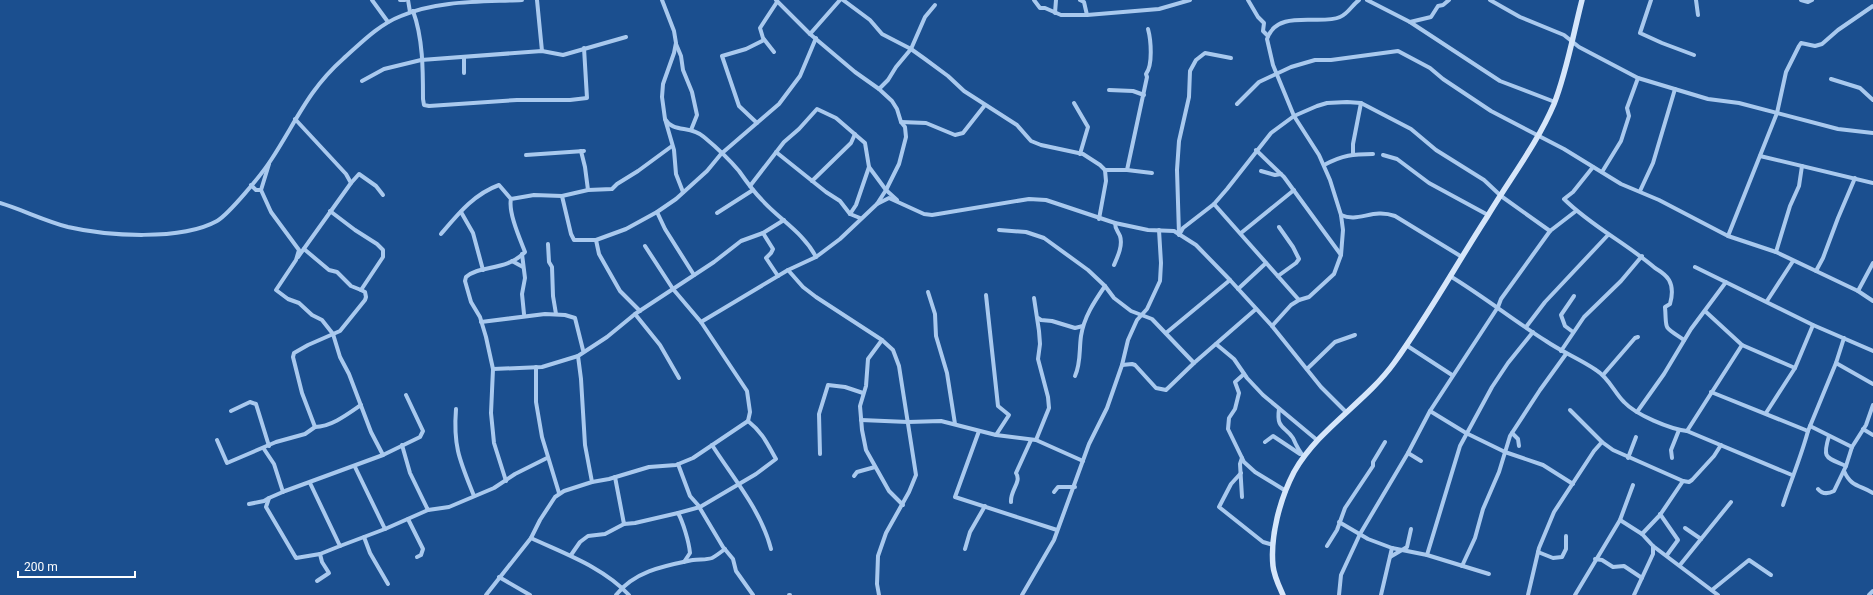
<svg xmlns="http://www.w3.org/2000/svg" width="1873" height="595" viewBox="0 0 1873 595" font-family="Roboto,sans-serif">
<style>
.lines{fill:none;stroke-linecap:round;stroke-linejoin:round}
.street{stroke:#a9c9ee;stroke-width:4}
.secondary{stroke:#d6e6fa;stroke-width:5.5}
</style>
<rect width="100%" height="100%" fill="#1b4f8f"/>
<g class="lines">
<g class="street">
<path d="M372,0l16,22"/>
<path d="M400,0h5"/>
<path d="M408,0l2,12"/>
<path d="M537,0l5,51"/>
<path d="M662,0l12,31 2,12 -2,10 -11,31 -1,13 3,22 9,31 2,24 7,18"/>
<path d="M843,0l27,20 12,14 29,15 14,10 23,17 16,15 53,34 14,16 10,4 42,9 17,11 5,5"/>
<path d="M1034,0l6,8h5l16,7h26l72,-6 31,-9"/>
<path d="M1080,0l4,2 3,13"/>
<path d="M1248,0l10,17 6,6 -1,8 5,5"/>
<path d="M1367,0l43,22 90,59 55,21"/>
<path d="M1490,0l30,17 44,18 15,12 59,31 70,21 31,4 99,26 35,4"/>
<path d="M1651,0l-11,33 22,10 32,12"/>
<path d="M1696,0l2,15"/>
<path d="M1801,0l7,2 4,-2"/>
<path d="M413,11c10,27 10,59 10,88l1,6 5,1 88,-6h53l17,-2 -3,-50"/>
<path d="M1055,13l1,-13"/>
<path d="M1410,22l21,-5 7,-11 5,-1 6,-5"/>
<path d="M810,34l30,-34"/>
<path d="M676,44l5,12 2,14 9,22 5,23 -6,15"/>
<path d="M774,52l-11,-14 -3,-10 17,-26"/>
<path d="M464,57v16"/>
<path d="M1831,79l29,9 13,12"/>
<path d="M362,81l22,-12 37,-9 121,-9 21,4 63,-18"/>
<path d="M879,89l9,-9 8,-13 15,-18 14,-32 10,-12"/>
<path d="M1109,90l24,1 11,4"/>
<path d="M1074,103l14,24 -8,27"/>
<path d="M1237,104l22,-22 32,-15 24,-7h16l67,-9 32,17 13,11 48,32 73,38 57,35 38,16 69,36 48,16 40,19 42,20 15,10"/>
<path d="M295,119l51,55 5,9 -53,74"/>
<path d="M665,119c8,14 26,6 39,18 12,10 25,22 35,34 7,10 14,20 23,29 17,19 42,33 54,57"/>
<path d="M901,122l25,1 29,12 8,-2 22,-28"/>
<path d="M757,123l-18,-17 -17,-50 24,-7 18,-9"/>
<path d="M1256,150l28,27 57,78"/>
<path d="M581,151l4,16 3,23"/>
<path d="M776,152l50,40 14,9 10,13 10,4"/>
<path d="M1353,154v-10l8,-41"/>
<path d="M526,155l58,-4"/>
<path d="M1383,155l14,4 32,24 59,32"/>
<path d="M1760,156l113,27"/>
<path d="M269,164l-8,26 10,22 28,38 -3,10 -20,30 12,9 11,4 13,12 10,5 11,14 7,23 9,17 22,58 12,23 37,-18 3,-6 -17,-36"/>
<path d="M1324,165c19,-10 29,-11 49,-11"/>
<path d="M1593,167l-20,25 -9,7c27,27 62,44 91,69 5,3 11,7 14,12 4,7 3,17 1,24l-5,3c2,24 -3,18 19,33"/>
<path d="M1127,170l20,-93 -1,-3c7,-9 5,-34 2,-45"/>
<path d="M1261,171l14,4 6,-1"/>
<path d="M1602,172l19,-31 8,-25 -2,-8 11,-30"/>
<path d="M812,181l39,-38 4,-9"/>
<path d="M351,183l8,-9 17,12 7,9"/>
<path d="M251,185l5,5h5"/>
<path d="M750,186l34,-44 15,-13 18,-20 19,9 29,25 4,24 17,23 11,10"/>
<path d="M1640,191l13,-28 22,-74"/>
<path d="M562,196l9,38 3,6h22l30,-11 31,-17 19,-13 31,-28 14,-17 58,-50 21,-28 16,-38"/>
<path d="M0,203c23,7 45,18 68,24 39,9 113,14 149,-6 12,-7 45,-47 54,-61 25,-38 37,-70 72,-101 18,-16 35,-34 58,-43 37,-16 81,-14 121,-16"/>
<path d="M877,204l12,-6 35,16 8,1 97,-16 17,1 69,23 33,7 26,1 22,14 34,35 42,46 49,61 25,25"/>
<path d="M1214,204l85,96"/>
<path d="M330,211l25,19 22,14 6,6v7l-22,33 4,2 1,5 -1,3 -25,31 -32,14 -14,8 -1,4 9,36 13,34c16,0 33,-13 46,-22"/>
<path d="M461,212l12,21 10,37"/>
<path d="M657,212l8,17 29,46"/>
<path d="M717,213l36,-23"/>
<path d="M850,214l6,-9 13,-38"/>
<path d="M1341,215c18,8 31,-7 54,1l67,41"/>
<path d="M1099,219l7,-38 -1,-11h22l25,3"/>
<path d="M999,230l27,2 18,6 44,32 17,16 9,12 17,13 21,8 42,44"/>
<path d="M763,233l10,16 -2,4 -5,5 12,18"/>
<path d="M1241,233l53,-43"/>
<path d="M441,234c17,-20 33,-40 58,-49l12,14"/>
<path d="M1179,234l-2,-64 2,-29 10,-44 1,-26 6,-11 9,-7 26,5"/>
<path d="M1179,235l4,-7 31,-24 13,-15 44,-56 23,-17 23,-10 10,-3 20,-1 14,1 50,26 25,21 48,30 17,16 49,35"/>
<path d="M1728,236l49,-123 9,-41 13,-26 2,-3 14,3 7,-2 16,-14 35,-24"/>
<path d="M596,240l3,14 21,37 20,20"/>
<path d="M548,244l1,18 3,5 1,29 3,18"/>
<path d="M645,246l28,43 28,33 46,69 3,21 -2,9"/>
<path d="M304,249l25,21 8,2 14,14 10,4"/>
<path d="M1776,252l14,-46 9,-20 3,-20"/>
<path d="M522,254l3,24 -3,16 2,20"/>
<path d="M512,261l11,6"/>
<path d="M1114,265c4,-9 9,-20 6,-29 -2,-5 -5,-7 -5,-13"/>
<path d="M1695,267l118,58 60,26"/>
<path d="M788,270l15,17 13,10 66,43 11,10 6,16 17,109 -7,17 -23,41 -8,23 -1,28 2,11"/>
<path d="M1816,271l7,-13 15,-40 17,-40"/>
<path d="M1278,276l18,-13 3,-4 -6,-12 -14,-20"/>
<path d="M1450,276c33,20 63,44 96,65 16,11 34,18 50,29 13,8 18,22 28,32 12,13 46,27 63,29l105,44"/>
<path d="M1238,289l28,-26"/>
<path d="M1858,291l15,-28"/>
<path d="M928,292l7,22 1,22 11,37 8,51"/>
<path d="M986,295l12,111 11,9 -13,20"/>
<path d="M1034,298l5,33 1,13 -2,15 10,38 1,11 -13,32"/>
<path d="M1767,301l26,-40"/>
<path d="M1705,311l37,34 53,23"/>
<path d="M635,314l25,31 19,33"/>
<path d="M1038,318l3,2 11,1 23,7 8,-2"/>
<path d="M481,322l64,-8 20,1 10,3 8,32"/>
<path d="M701,322l87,-52 28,-13 24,-18 37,-35 9,-14 13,-26 7,-27 -1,-10 -4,-5 -4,-13 -5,-8 -13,-12 -24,-17 -45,-38 -34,-34"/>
<path d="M1272,326l19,-21 8,-5 10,-3 25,-23 7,-19 2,-25 -2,-15 -11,-35 -11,-25 -25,-39 -21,-51 -6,-26c10,-31 54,-13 73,-22 8,-3 12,-12 19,-17"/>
<path d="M1526,327l19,-25 63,-67"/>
<path d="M1573,332l-8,-6 -4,-11 13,-19"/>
<path d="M1166,333l64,-53"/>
<path d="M882,340l-14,19 -2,27 -6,20 2,24 4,20 23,41 14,14"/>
<path d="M1216,344l18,15 13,19 16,17 54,45"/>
<path d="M1406,345l46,30"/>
<path d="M1561,351l23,-34 37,-36 21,-25"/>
<path d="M1836,363l37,21"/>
<path d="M1122,365l10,-1 3,1 21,23 10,2 28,-27 62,-54"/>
<path d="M536,367v35l6,35 17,56"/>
<path d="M493,369l49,-2 36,-11 29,-19 28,-23 79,-52 27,-21 22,-8 21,-13"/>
<path d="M1307,369l28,-27 20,-7"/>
<path d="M1244,374l-9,8 4,11 -4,16 -6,9 -1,11 16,33 11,10 31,19"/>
<path d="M1603,375l32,-37 3,-1"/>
<path d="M1075,376c6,-13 4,-26 6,-40 3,-19 13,-34 24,-50"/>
<path d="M1711,392l97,39 28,-68 8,-25"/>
<path d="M456,409c-3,38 4,52 18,87"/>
<path d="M1279,409c-3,20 6,17 14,29 3,7 6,13 11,19"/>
<path d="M1570,410l32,32 11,8 70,31 6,1 3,-2 22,-24 7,-11"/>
<path d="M231,411l19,-9 6,2 13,42"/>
<path d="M1430,411l36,22 39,19 38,13 30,19"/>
<path d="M1637,412l27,-38 27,-45 35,-47"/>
<path d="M1766,413l29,-45 18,-43"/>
<path d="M861,420l47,2 33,-1 55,14 40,5 47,21"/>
<path d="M1810,426l42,21"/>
<path d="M1863,429l10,6"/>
<path d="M979,431l-24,66 102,33"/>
<path d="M1687,431l55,-86"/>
<path d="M1512,433l6,6 1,7"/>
<path d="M1829,436c-7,23 -3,21 17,30"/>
<path d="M217,440l10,23 49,-21 29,-8 10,-7"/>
<path d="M1265,442l8,-6 27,18"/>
<path d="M402,445l8,28 18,37 21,-3 45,-19 21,-14 32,-16"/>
<path d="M712,445c21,33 49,65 59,104"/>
<path d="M264,449l10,15 9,28"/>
<path d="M1408,453l13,8"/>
<path d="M820,454l-1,-40 9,-29 17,2 18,6"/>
<path d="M1242,458l-2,6 2,33"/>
<path d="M1628,458l8,-21"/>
<path d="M1672,458l-1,-8 8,-20"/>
<path d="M678,464l12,32 8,9 25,42 10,12 3,12 17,24"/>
<path d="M355,467l30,62"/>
<path d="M1844,471c7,16 16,14 29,22"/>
<path d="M1241,473l-10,11 -12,23 44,35 10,3"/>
<path d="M854,476l3,-4 18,-5"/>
<path d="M615,477l9,47 11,-1 43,-10c5,9 11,29 12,40l-6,9"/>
<path d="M506,481l-12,-38 -3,-30 2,-44 -7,-32 -6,-20 -9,-15 -6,-21 1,-4c13,-12 41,-6 59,-25 -5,-13 -17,-40 -14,-53l23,-4 28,1 26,-6 24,-1 5,-5 21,-13 34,-25"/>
<path d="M592,482l17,-3 40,-12 27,-2 17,-7 55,-37c14,11 19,22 28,38l-20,15 -56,33 -22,6"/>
<path d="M310,483l30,63 -20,8 -24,4 -30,-51 3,-9 16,-7 98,-36"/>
<path d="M1818,489c4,5 10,5 16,2l12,-25 6,-19 14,-22 7,-20"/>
<path d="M1054,492l4,-5h17"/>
<path d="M1011,502c-1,-12 11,-20 5,-29l15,-33"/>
<path d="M249,504l15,-3 5,-3"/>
<path d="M1783,505c8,-25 18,-48 25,-74"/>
<path d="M1660,514l18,26 -11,15"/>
<path d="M408,519l15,30 -2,6 -4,2"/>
<path d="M1620,520l22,14 11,12 65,49"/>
<path d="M1339,522l29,17 24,9 35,7 62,19"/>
<path d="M1685,528l16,11"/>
<path d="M1642,534l18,-19 23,-34"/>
<path d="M364,537l6,16 18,31"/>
<path d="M531,538c34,16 72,29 98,57"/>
<path d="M340,546l45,-17 43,-19"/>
<path d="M1327,546l10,-16 8,-22 28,-42v-4l12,-20"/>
<path d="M965,549l5,-17 15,-26"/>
<path d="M1538,552l15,6 9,-1 4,-8v-13"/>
<path d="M571,555l9,-13 8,-6 17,-2 19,-10"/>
<path d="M1427,555l33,-109 32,-59 16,-24 25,-31"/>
<path d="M1390,557l17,-10 4,-18"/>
<path d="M1595,559l7,1 11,7 11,-1 18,12"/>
<path d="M1680,565l51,-63"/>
<path d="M1462,566l13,-28 8,-29 16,-37 11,-36 30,-46 26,-36"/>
<path d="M499,577l31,18"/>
<path d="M317,581l12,-8 -7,-11 -2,-8"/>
<path d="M1712,590l37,-30 22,15"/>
<path d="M486,595l45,-57 9,-18 15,-23 9,-6 28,-9 -7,-37 -4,-66 -3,-23"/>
<path d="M616,595c19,-24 48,-29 77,-35 6,-1 14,0 19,-2 4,-2 9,-6 13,-9"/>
<path d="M789,595h1"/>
<path d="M1022,595l32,-55 35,-96 18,-36 15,-43 6,-25 9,-20 10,-11 13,-28 1,-18 -2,-33"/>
<path d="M1339,595l2,-20 19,-41 48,-81 22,-42 68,-104 3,-8 49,-68 26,-20"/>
<path d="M1381,595l11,-47"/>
<path d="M1528,595l11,-47 15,-36 40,-61 8,-9"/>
<path d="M1575,595l45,-75 13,-35"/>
<path d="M1634,595l19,-41v-8"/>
<path d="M1869,595l4,-4"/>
</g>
<path class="secondary" d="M1283,595c-4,-9 -9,-19 -10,-29 -3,-30 7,-67 21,-94 25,-44 71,-69 100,-109 34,-47 62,-98 93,-146 22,-37 50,-73 67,-113 13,-33 19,-69 28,-104"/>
</g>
<path d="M18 571v6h117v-6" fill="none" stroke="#ffffff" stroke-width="2"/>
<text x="24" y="571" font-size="12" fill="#ffffff" stroke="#1b4f8f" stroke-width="3" paint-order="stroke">200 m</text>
</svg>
